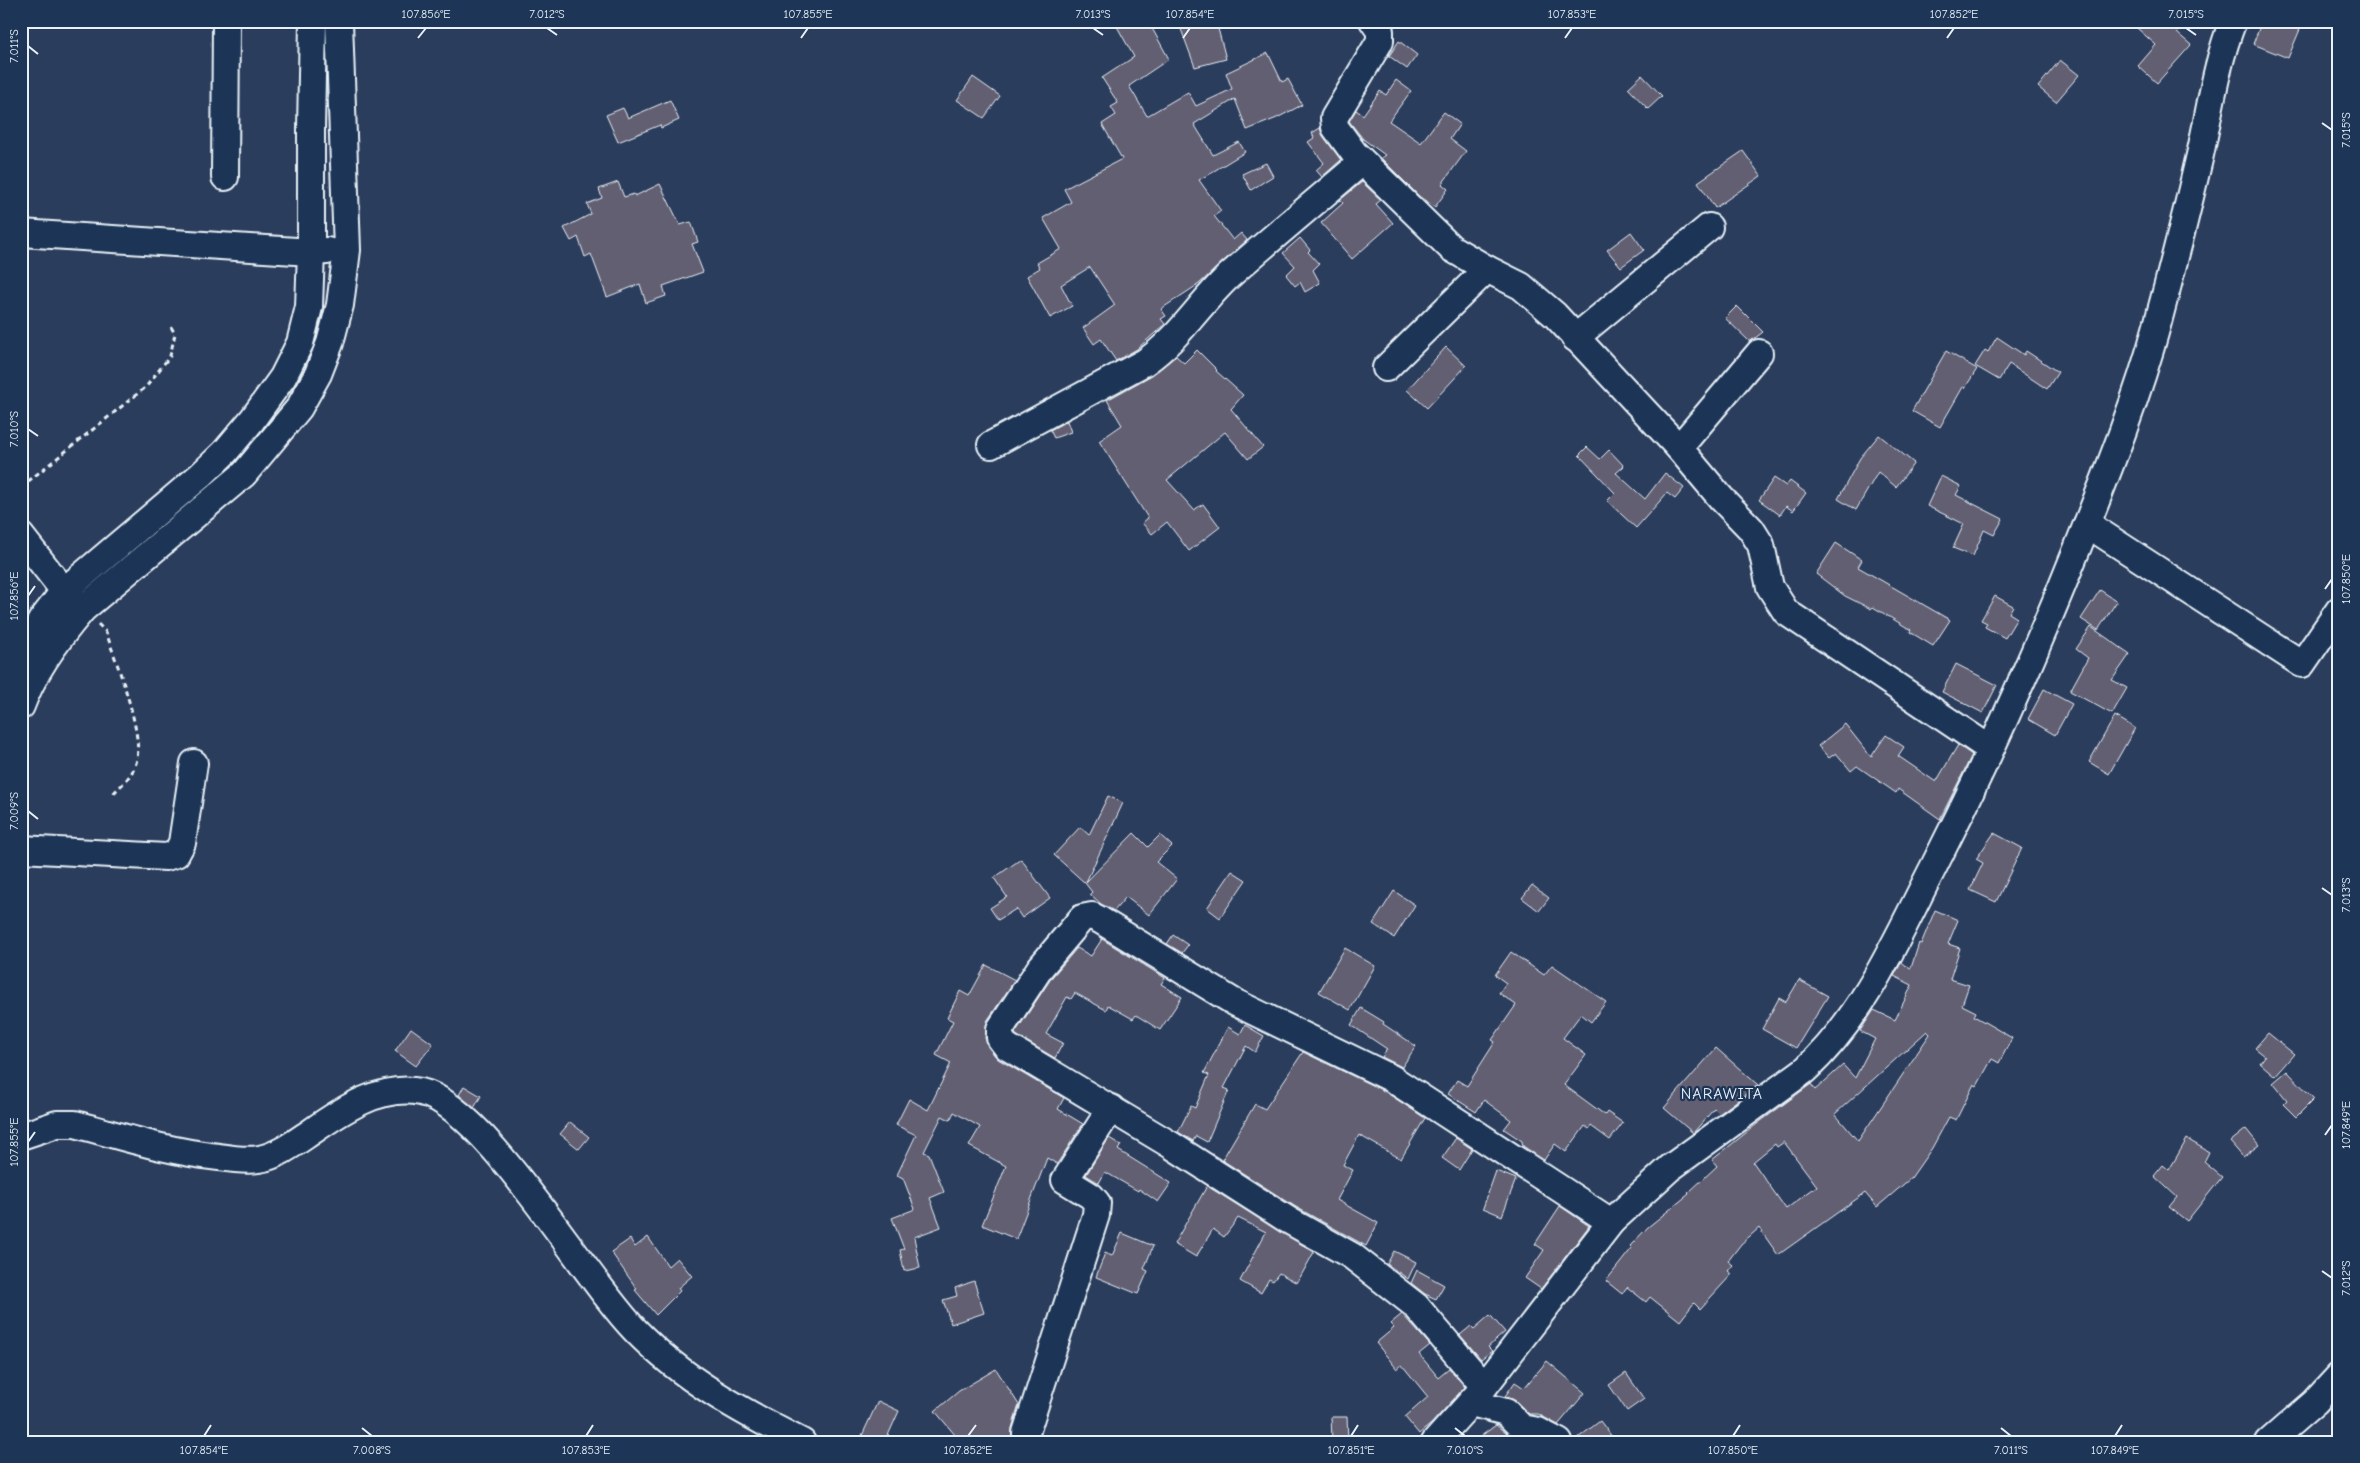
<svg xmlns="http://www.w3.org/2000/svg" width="2360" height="1463" viewBox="0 0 2360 1463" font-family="'Comic Neue',sans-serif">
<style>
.building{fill:#635f72;stroke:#e8f1f8;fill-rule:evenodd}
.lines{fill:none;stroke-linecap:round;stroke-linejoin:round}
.minor-casing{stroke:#e8f1f8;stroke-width:30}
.path{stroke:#e8f1f8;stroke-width:3;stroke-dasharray:5 4;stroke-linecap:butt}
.minor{stroke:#1d3557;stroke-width:26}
.ticks{fill:none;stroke:#e8f1f8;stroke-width:2}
.labels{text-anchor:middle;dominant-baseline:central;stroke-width:4.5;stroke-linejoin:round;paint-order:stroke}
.quarter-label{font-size:16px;letter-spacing:1px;fill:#e8f1f8;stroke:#1d3557}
.neatline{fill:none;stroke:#e8f1f8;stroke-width:2}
.ticks-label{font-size:12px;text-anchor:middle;fill:#e8f1f8}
</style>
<rect width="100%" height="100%" fill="#2b3d5c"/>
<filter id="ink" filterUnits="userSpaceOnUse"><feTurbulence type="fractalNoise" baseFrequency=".02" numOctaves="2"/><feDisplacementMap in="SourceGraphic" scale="10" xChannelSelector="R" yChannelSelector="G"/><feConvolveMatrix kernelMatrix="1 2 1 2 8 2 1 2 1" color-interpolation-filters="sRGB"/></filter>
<g filter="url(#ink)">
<g class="building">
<path d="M1114,21h34l21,38 -40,27 18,30 41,-24 8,14 36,-17 -6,-16 42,-20 14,29 6,-3 14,26 -25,13 -30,12 -12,-31 -41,25 19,31 26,-13 6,10 -46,28 22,31 -7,5 19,24 8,-7 6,7 -48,44 -38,25 5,7 -5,3 4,5 -28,25 -21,12 -15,-22 -7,5 -11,-16 32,-23 -25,-38 -29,18 11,21 -22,12 -23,-42 13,-8 -3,-5 24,-14 -18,-31 28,-16 -7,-13 58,-30 -20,-35 14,-9 -5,-8 7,-4 -16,-25 32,-21z"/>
<path d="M1178,21h38l10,38 -31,8z"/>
<path d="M2129,21h59l-11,12 14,12 -34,38 -19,-17 18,-21z"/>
<path d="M2262,21h23l16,6 -13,31 -35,-14z"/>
<path d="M1399,41l18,14 -10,14 -18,-13z"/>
<path d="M2060,60l19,15 -23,27 -18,-15z"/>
<path d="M1642,75l20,21 -14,13 -20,-21z"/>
<path d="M973,77l27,19 -16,22 -27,-18z"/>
<path d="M1396,80l15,11 -22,30 32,22 23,-31 16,12 -10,15 16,12 -24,33 6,5 -13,18 -15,-10 -39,-39 4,-3 -22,-16 -14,-18 7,-11 7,5 17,-24 6,4z"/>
<path d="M670,100l9,20 -18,8 -1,-3 -42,17 -12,-27 17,-7 5,10z"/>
<path d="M1320,128l3,8 18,24 -19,17 -6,-7 8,-7 -16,-21 6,-4 -2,-5z"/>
<path d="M1743,151l18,25 -46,32 -17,-26z"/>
<path d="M1266,163l7,13 -22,14 -9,-16z"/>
<path d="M618,182l6,15 10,-3 1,2 25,-12 20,41 11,-3 7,20 -6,2 11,28 -40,14 3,10 -20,7 -6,-19 -33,13 -16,-43 -6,3 -7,-20 -7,4 -7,-13 27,-14 -4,-10 15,-6 -3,-9z"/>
<path d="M1362,182l19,18 -5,4 17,19 -41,36 -31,-36 22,-20 -3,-3z"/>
<path d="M1631,232l13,18 -23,17 -14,-17z"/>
<path d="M1300,238l10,12 -2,2 11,12 -6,6 7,13 -15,9 -5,-10 -5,4 -9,-11 9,-9 -12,-13z"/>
<path d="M1737,306l26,26 -13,10 -25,-24z"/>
<path d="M1997,337l27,18 2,-4 32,21 -11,17 -38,-25 -10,16 -24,-14 10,-16 3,2z"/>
<path d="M1446,347l20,19 -39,42 -20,-18z"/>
<path d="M1197,350l20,20 -1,1 27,24 -12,14 32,38 -15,12 -23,-27 -58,48 27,30 9,-6 17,23 -31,24 -22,-29 -15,12 -10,-11 6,-5 -49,-77 23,-16 -15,-25 45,-25 24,-19 8,7z"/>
<path d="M1946,351l31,18 -12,19 -2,-1 -23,40 -28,-16z"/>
<path d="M1067,421l4,11 -17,6 -4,-8z"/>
<path d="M1879,435l35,28 -18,24 -18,-15 -22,38 -18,-11 22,-41z"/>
<path d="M1587,447l13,12 9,-9 15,16 -8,7 29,26 20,-26 19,15 -9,11 -8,-6 -31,35 -29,-27 8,-8 -36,-38z"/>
<path d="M1941,476l20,10 -5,9 47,24 -9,16 -10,-5 -11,26 -20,-8 11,-24 -37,-18z"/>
<path d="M1774,478l12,8 4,-5 16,12 -13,18 -7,-5 -6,9 -21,-15z"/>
<path d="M1836,543l26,17 -4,7 92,53 -17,26 -23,-14 1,-2 -38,-23 -2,2 -26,-13 -29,-22z"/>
<path d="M2100,590l17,11 -19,29 -17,-11z"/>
<path d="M1995,596l18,10 -4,7 8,5 -12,20 -20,-11 2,-4 -6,-3z"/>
<path d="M2091,627l39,27 -18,26 15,8 -15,26 -42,-23 18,-33 -12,-9z"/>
<path d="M1956,664l41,21 -14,28 -41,-21z"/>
<path d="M2044,689l28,15 -17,31 -27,-16z"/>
<path d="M2115,716l20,12 -26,46 -20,-12z"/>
<path d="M1845,724l26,33 15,-22 18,12 -6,9 38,26 22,-37 14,10 -32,64 -42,-30 -2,4 -39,-27 -6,5 -15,-18 -7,5 -11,-12z"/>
<path d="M1108,796l15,7 -37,79 48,-49 14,14 12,-12 12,11 -16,16 21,17 -28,36 -23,-18 -12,14 -13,-7 -11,-10 2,-2 -7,-9 -31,-28 26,-28 9,8z"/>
<path d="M1994,833l28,15 -26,54 -26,-12 13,-27 -7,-4z"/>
<path d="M1021,859l29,39 -28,20 -6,-9 -18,11 -8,-12 17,-11 -13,-19z"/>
<path d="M1232,871l14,9 -26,38 -13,-10z"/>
<path d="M1532,885l17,13 -10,13 -17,-13z"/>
<path d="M1394,891l21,14 -21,33 -21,-14z"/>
<path d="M1935,910l23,10 -10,24 12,4 -10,31 19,6 -7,20 14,7 -2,4 38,22 -13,25 -7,-4 -15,27 -3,-2 -18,36 -7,-3 -17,31 -21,30 -34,29 -12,-14 -87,62 -19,-27 -18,16 -13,17 5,4 -5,6 4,3 -32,35 -6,-6 -14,18 -30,-24 -4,5 -19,-15 -5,7 -16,-13 26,-33 -2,-2 18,-19 41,-33 -1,-1 29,-27 -5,-6 45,-36 54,-40 4,6 28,-25 12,13 20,-39 -15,-8 14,-21 21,10 17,-35 -18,-9 7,-13 10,5 8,-25 2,1zM1927,1031l3,3 -72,107 -23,-27zM1784,1142l33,44 -31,23 -33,-47 22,-18 2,3z"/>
<path d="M1173,935l15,10 -6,8 -15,-9z"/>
<path d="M1102,939l63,39 -4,6 21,13 -22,33 -24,-15 -3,4 -25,-14 -2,5 -31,-17 -4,6 -4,-2 -21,37 17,9 -8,15 -39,-23 -1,-2 37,-56 25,-29 14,8z"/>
<path d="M1345,948l30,18 -25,44 -31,-18z"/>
<path d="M1511,952l33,23 8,-10 54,37 -15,20 -10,-8 -18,24 23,17 -22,30 41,30 2,-3 16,11 -13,17 -19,-14 -2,3 -4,-3 -19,26 -11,-8 -11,16 -21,-14 -1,-5 -18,-12 7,-9 -27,-20 -8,12 -28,-18 9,-14 10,6 28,-44 -3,-2 24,-35 -17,-12 7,-10 -11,-8z"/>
<path d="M986,965l29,15 -28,41 -2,17 3,9 10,12 66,39 -6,11 25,15 -26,40 -10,-6 -31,81 -34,-14 24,-59 -37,-20 11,-19 -26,-15 -4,8 -8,-4 -18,36 5,2 15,38 -14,6 11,29 -27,10 6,31 -16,3 -4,-21 4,-1 -12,-31 23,-9 -12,-31 -6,-3 19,-40 -20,-10 13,-26 19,11 23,-47 -15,-8 17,-34 -6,-3 13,-27 9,5z"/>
<path d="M1799,980l29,16 -32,52 -34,-19 17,-31 7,4z"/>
<path d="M1361,1008l23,14 -1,2 33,22 -14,21 -20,-10 5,-8 -36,-24z"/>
<path d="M1245,1025l19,11 -9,16 -9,-6 -22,42 5,2 -22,52 -11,-6 -3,5 -15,-9 13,-26 4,2 14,-33 -5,-2 24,-46 12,7z"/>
<path d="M411,1028l22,16 -17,22 -21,-15z"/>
<path d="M2268,1033l26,21 -19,22 -15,-13 5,-7 -10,-8z"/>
<path d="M1716,1048l42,37 -39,29 -5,-5 -21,24 -29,-25z"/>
<path d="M1303,1052l81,39 41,27 -24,41 -42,-24 -16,30 10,5 -16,30 41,23 -12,23 -70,-39 -74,-47 33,-56 10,5z"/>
<path d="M2287,1071l27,28 -18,18 -13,-13 4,-4 -14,-17z"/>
<path d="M464,1086l17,10 -7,12 -15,-13z"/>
<path d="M570,1122l19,15 -10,12 -19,-15z"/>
<path d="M2246,1129l13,16 -16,12 -13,-15z"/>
<path d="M1109,1138l12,7 -3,5 53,33 -13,19 -19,-13 -1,2 -33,-19 -6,11 -13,-8z"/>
<path d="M1456,1138l16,11 -13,21 -17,-12z"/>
<path d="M2187,1139l22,13 -5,10 18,15 -35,44 -18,-14 8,-10 -23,-21 9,-11 6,5z"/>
<path d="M1496,1171l20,8 -14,37 -19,-8z"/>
<path d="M1207,1186l107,66 -17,31 -18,-10 -6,8 -4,-2 -8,14 -21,-12 26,-49 -28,-14 -14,19 -11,-8 -17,28 -22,-13z"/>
<path d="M1560,1206l29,20 -48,63 -16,-11 19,-28 -9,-6z"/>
<path d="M1122,1233l31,13 -9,23 4,2 -10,23 -42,-17 9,-24 7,3z"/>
<path d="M648,1237l20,29 9,-8 15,18 -14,12 2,3 -24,24 -21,-25 2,-1 -26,-37 19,-13 5,8z"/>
<path d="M1394,1251l22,11 -8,17 -21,-15z"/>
<path d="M1417,1270l27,15 -8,14 -11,-5 -14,-11z"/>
<path d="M974,1281l10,32 -33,11 -8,-24 14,-4 -2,-8z"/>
<path d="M1402,1314l28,31 -11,9 19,23 11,-9 16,19 -34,37 -12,10 -14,-17 23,-20 -26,-32 -5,4 -21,-26 18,-15 -4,-4z"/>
<path d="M1490,1315l15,17 -17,15 4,4 -11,8 -21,-24 11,-9 3,3z"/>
<path d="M1547,1361l38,32 -27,32 -20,-11h-9l-13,-13 -11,-5 10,-14 9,6z"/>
<path d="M996,1369l23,36 -7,23 -1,14h-50l-26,-31 24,-20z"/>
<path d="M1626,1373l18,26 -17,12 -18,-26z"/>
<path d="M878,1401l21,10 -14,31h-26z"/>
<path d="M1331,1417h16l1,23h-16z"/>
<path d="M1600,1421l16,21h-42v-1z"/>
<path d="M1496,1425l21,17h-44z"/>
</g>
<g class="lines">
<g class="minor-casing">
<g id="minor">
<path d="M1373,21l7,10v10l-46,77 1,9 19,26 97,95 36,21 34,17 34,29 124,133 42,50 30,31 10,16 9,42 16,25 204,137"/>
<path d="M225,177l1,-156"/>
<path d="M21,233l290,19 16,-1"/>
<path d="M1575,338l134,-111"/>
<path d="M1386,368l101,-99"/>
<path d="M991,445l154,-83c36,-25 55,-60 86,-88 43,-38 88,-75 131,-112"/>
<path d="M1679,448l80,-95"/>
<path d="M2087,524l215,140 37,-54"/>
<path d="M21,536l43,55 13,12"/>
<path d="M21,657l20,-36 23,-30 137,-116 24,-23 27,-32 31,-43 17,-34 9,-36 2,-55v-123l2,-108"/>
<path d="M21,706c13,-36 38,-69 62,-97l161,-135 55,-66 19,-34 12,-31 10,-38 7,-55 -8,-229"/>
<path d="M21,849l145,8 10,-3 6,-11 12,-80"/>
<path d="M21,1136l36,-12h18c48,13 95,28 144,33 13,2 27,4 40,2 19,-3 37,-17 52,-27 31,-22 70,-48 110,-40 64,14 163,186 214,238 47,49 106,81 167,112"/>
<path d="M1484,1386l-68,-80 -64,-50 -64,-36 -117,-75 -165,-99 -6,-8v-9l40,-61 42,-50 10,-2 8,4 134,82 157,76 220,144"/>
<path d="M1471,1403l35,9 16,16 16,3 21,11"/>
<path d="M1026,1442v-9l70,-218 1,-12 -6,-7 -26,-16 46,-72"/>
<path d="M1435,1442l45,-50 131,-170 59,-54 135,-98c59,-54 92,-132 128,-202 53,-104 101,-211 144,-319 30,-75 60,-149 81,-227 15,-56 29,-111 42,-167 10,-45 16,-91 33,-134"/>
<path d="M2269,1442l46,-40 24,-26"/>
</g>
</g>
<g class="path">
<path d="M21,487l125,-100 24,-31 5,-22 -5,-9"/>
<path d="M98,624l8,8c10,30 39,103 30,131 -4,14 -16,23 -25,33"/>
</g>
<use href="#minor" class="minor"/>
</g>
</g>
<path class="ticks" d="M547,28l10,7M1093,28l10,7M2186,28l10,7M418,38l8,-10M801,38l7,-10M1183,38l7,-10M1565,38l7,-10M1947,38l7,-10M28,46l10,8M2322,123l10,7M28,429l10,7M2325,589l7,-10M28,596l7,-10M28,811l10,8M2322,888l10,7M2325,1135l7,-10M28,1142l7,-10M2322,1271l10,7M362,1428l10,8M1455,1428l10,8M2001,1428l10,8M204,1436l7,-11M586,1436l7,-11M968,1436l8,-11M1351,1436l7,-11M1733,1436l7,-11M2115,1436l7,-11"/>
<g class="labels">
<g class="quarter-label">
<text x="1722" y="1094">NARAWITA</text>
</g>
</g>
<rect width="2360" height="1463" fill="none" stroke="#1d3557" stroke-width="55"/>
<rect x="28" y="28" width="2304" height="1408" class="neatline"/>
<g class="ticks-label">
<text x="426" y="18">107.856°E</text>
<text x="547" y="18">7.012°S</text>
<text x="808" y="18">107.855°E</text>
<text x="1093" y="18">7.013°S</text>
<text x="1190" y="18">107.854°E</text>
<text x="1572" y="18">107.853°E</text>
<text x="1954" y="18">107.852°E</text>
<text x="2186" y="18">7.015°S</text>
<text transform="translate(14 46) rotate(-90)" y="4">7.011°S</text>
<text transform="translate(2346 130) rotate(-90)" y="4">7.015°S</text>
<text transform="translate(14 429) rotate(-90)" y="4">7.010°S</text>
<text transform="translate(2346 579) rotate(-90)" y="4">107.850°E</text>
<text transform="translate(14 596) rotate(-90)" y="4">107.856°E</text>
<text transform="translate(14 811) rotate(-90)" y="4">7.009°S</text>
<text transform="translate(2346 895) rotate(-90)" y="4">7.013°S</text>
<text transform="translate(2346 1125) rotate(-90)" y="4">107.849°E</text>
<text transform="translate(14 1142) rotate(-90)" y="4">107.855°E</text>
<text transform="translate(2346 1278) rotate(-90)" y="4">7.012°S</text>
<text x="204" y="1454">107.854°E</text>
<text x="372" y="1454">7.008°S</text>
<text x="586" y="1454">107.853°E</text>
<text x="968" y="1454">107.852°E</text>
<text x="1351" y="1454">107.851°E</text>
<text x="1465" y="1454">7.010°S</text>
<text x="1733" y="1454">107.850°E</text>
<text x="2011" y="1454">7.011°S</text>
<text x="2115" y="1454">107.849°E</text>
</g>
</svg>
